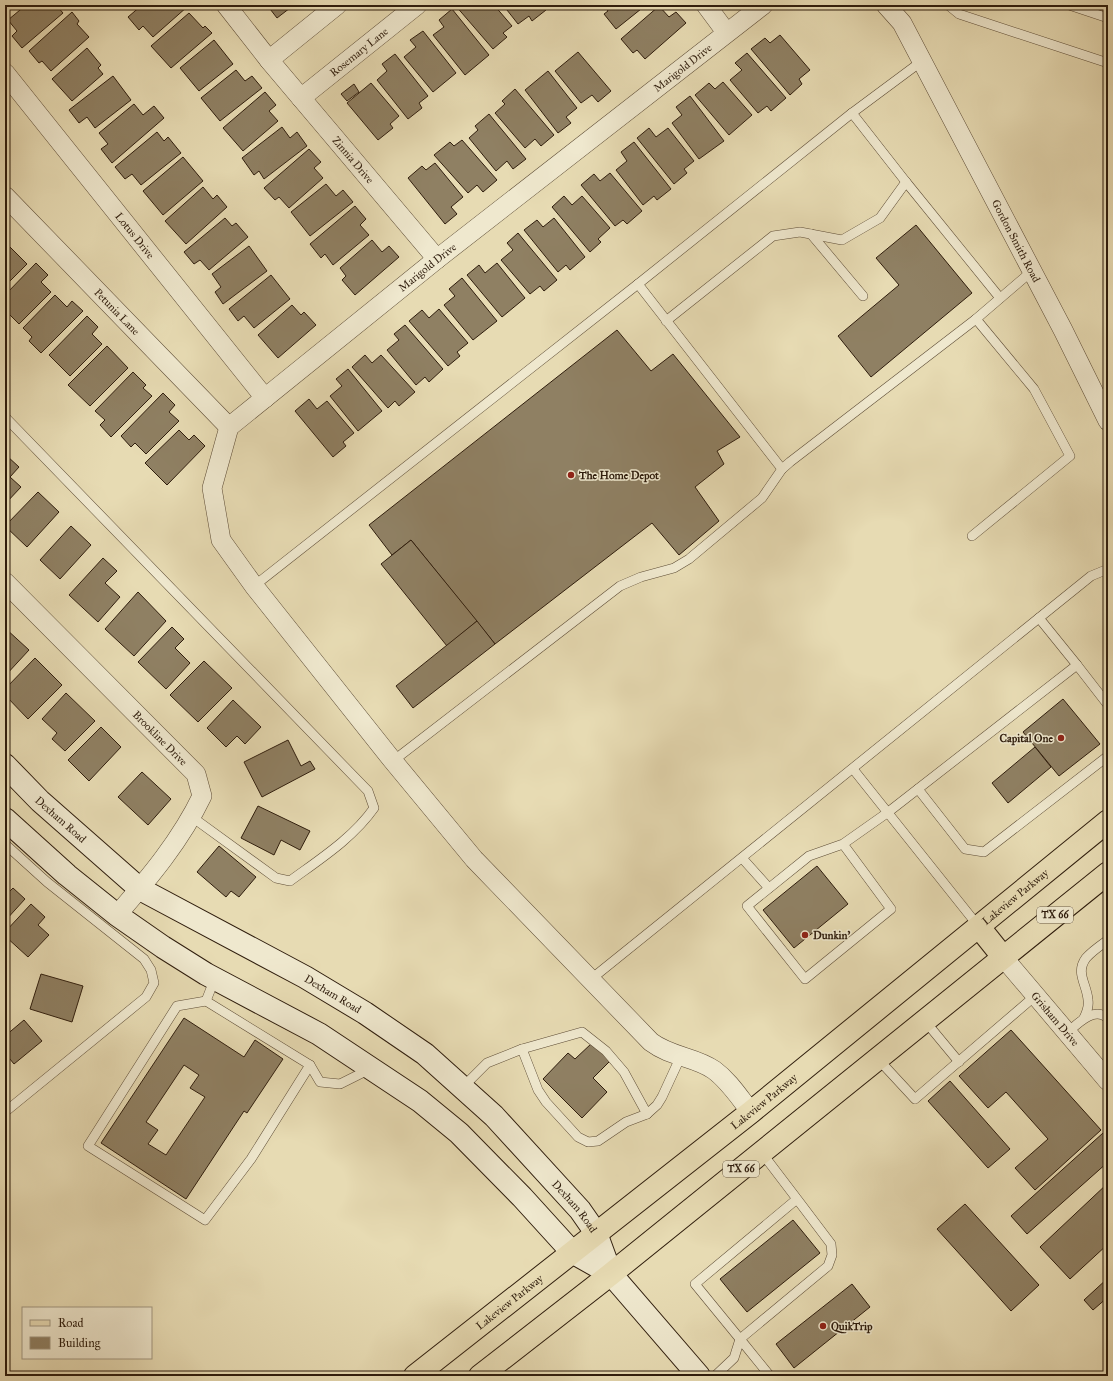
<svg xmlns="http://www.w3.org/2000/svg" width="1113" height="1381" viewBox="0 0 1113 1381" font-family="'IM FELL Great Primer',serif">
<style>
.building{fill:#8f8063;stroke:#2f1d0d;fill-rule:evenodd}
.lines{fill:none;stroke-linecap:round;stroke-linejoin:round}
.lane-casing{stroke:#5d4c36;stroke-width:10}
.street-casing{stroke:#5d4c36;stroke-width:20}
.secondary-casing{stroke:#2f1d0d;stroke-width:24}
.primary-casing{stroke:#2f1d0d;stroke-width:24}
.lane{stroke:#efe8ce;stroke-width:9}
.street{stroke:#efe8ce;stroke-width:19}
.secondary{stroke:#efe8ce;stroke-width:22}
.primary{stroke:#e7dbb3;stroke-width:22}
.poi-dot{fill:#8f2418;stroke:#efe8ce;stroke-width:1.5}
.labels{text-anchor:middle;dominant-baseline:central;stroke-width:3;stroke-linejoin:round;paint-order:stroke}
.shield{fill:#efe8ce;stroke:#695a47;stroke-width:1}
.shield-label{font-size:10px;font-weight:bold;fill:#2f1d0d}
.street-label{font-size:11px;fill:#2f1d0d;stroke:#efe8ce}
.poi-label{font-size:11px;font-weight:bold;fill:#2f1d0d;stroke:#efe8ce;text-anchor:start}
</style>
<rect width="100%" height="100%" fill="#e7dbb3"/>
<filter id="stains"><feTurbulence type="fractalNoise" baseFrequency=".005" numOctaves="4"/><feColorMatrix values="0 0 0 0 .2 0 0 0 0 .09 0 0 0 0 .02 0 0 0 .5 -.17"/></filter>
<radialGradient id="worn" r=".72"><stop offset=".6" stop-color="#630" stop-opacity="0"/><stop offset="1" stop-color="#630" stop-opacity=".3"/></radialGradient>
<g class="building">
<path d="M5,5h11l-11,9z"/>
<path d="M26,5h30l7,8 -41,35 -10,-12 5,-5 -9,-11z"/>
<path d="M142,5h43l2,2 -34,30 -10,-11 -4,4 -11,-13z"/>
<path d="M267,5h20l3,3 -13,10z"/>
<path d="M455,5h39l18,21 -9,7 4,4 -14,12z"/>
<path d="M503,5h39l4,5 -14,11 -3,-5 -11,8z"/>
<path d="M604,5h42l-30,24 -12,-15 4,-3z"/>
<path d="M659,6l10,11 7,-5 10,11 -41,36 -8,-9 -4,3 -12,-14z"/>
<path d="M452,9l37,46 -24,20 -32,-40 11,-8 -5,-7z"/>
<path d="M72,12l7,9 -2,3 12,13 -38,34 -9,-10 -3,2 -10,-12z"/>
<path d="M189,13l14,15 2,-2 7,7 -41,35 -20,-22z"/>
<path d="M423,31l33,42 -23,19 -29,-35 12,-10 -6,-7z"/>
<path d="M780,35l30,35 -11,9 3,5 -12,11 -39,-46 14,-11 5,5z"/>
<path d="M214,40l19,24 -34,27 -19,-23z"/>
<path d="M87,48l14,17 -3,3 5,6 -31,27 -20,-22z"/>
<path d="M578,52l33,39 -13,11 -6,-7 -11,8 -26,-32z"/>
<path d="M747,53l39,45 -15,13 -4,-5 -9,7 -28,-33 12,-10 -7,-7z"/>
<path d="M395,54l33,42 -9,7 3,5 -14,11 -31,-39 10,-9 -5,-7z"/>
<path d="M236,70l9,11 7,-5 10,12 -42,33 -19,-23z"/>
<path d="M548,71l29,37 -11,9 5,6 -13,10 -33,-43z"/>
<path d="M113,76l18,24 -36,28 -8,-11 -8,6 -10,-13z"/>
<path d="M723,82l29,33 -23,20 -34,-40 14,-12 6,6z"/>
<path d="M371,83l28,33 -9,8 3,4 -15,12 -31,-37z"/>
<path d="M354,84l5,8 -12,9 -6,-7z"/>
<path d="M515,89l39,46 -13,11 -6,-7 -10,9 -30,-35 10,-9 -3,-3z"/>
<path d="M265,92l11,13 -7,6 9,10 -35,30 -20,-23z"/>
<path d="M690,96l34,45 -25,18 -27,-36 10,-8 -6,-8z"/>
<path d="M134,104l9,11 11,-9 10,12 -52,45 -11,-14 7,-5 -9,-11z"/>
<path d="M489,114l37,45 -13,10 -6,-8 -11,10 -27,-33 9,-8 -3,-4z"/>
<path d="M282,127l8,11 7,-6 10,14 -43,33 -5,-8 -5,4 -12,-17z"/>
<path d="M649,128l7,9 12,-9 26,33 -10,8 3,4 -13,11 -37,-46z"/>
<path d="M157,132l7,9 4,-4 13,16 -40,32 -9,-11 -7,5 -10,-12z"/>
<path d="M462,140l35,40 -14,12 -6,-7 -9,8 -34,-38 16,-13 4,4z"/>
<path d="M634,142l37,47 -14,11 -3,-4 -11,9 -27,-35 11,-9 -6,-9z"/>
<path d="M309,149l12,13 -7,6 9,10 -34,30 -10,-11 -4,3 -11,-12z"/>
<path d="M183,157l20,24 -40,34 -20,-24z"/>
<path d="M435,163l28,34 -12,10 6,7 -12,10 -37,-46 14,-12 4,4z"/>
<path d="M610,173l32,38 -15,13 -4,-4 -8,6 -34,-41 13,-11 6,7z"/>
<path d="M326,184l10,12 7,-6 10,12 -43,34 -19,-24z"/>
<path d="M203,187l10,12 4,-4 10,12 -41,37 -21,-23z"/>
<path d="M564,196l8,9 10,-9 28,32 -12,11 3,3 -11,10 -38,-45z"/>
<path d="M355,206l11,13 -6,6 9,10 -36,30 -8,-11 -4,4 -11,-14z"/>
<path d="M225,218l7,8 4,-3 12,14 -39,33 -9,-10 -6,4 -10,-12z"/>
<path d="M554,218l31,39 -15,13 -4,-5 -8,7 -34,-42 13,-10 6,7z"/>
<path d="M916,225l56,68 -101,84 -33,-41 61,-51 -23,-27z"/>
<path d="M518,233l39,47 -13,11 -4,-5 -10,8 -29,-34 12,-10 -6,-7z"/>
<path d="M372,240l10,12 7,-6 10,11 -44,38 -13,-15 4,-4 -6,-8z"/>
<path d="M6,243l21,21 -22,22v-42z"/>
<path d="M249,246l18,25 -44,33 -8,-12 6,-5 -9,-13z"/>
<path d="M36,263l12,12 -7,7 10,10 -32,32 -10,-10 -4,3v-22z"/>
<path d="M497,263l28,35 -23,19 -35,-42 12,-10 6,8z"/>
<path d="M271,275l19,24 -36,29 -10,-12 -6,5 -9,-12z"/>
<path d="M462,278l35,43 -24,19 -29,-35 11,-9 -6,-7z"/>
<path d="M55,295l12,12 5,-6 11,10 -42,42 -12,-12 3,-4 -9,-9z"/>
<path d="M292,305l9,10 3,-3 12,13 -38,33 -20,-23z"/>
<path d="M439,309l29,34 -11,9 3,4 -12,10 -39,-45 13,-11 7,8z"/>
<path d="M87,316l11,11 -6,7 10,10 -32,32 -21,-21z"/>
<path d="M405,325l38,44 -14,13 -4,-5 -9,8 -29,-35 12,-10 -5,-6z"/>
<path d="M617,330l34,41 22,-17 67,83 -23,14 7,13 -29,23 24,34 -40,34 -27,-32 -157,121 -84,-104 -19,15 -23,-30z"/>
<path d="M107,346l21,22 -38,38 -22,-21z"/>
<path d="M365,355l7,8 9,-8 34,37 -16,14 -4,-5 -7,7 -36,-41z"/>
<path d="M348,369l34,42 -24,20 -28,-35 12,-10 -6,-7z"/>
<path d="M133,372l13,13 -3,3 9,8 -41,41 -11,-12 5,-5 -10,-9z"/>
<path d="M163,393l12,12 -6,7 10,9 -33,33 -11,-11 -4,4 -10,-11z"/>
<path d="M309,399l8,10 10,-8 27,32 -11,9 3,4 -13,11 -38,-46z"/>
<path d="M179,430l10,10 5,-5 11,11 -38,39 -22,-22z"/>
<path d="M7,456l12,11 -9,10 11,10 -16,17v-46z"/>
<path d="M38,492l21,20 -32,35 -22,-21z"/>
<path d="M71,526l20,19 -31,34 -20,-19z"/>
<path d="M411,540l66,81 -30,25 -66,-82z"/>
<path d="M103,558l14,13 -12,12 15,14 -22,25 -29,-27z"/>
<path d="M138,592l28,29 -32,35 -29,-27z"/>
<path d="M477,621l18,23 -82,64 -17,-22z"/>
<path d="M172,627l12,12 -9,9 15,15 -24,26 -28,-27z"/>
<path d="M5,628l24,22 -24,26z"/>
<path d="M35,658l27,27 -34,34 -23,-24v-6z"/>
<path d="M204,661l28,27 -34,34 -28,-27z"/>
<path d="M66,693l29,28 -30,30 -13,-12 5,-6 -15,-14z"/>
<path d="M1063,699l37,45 -41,32 -36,-44z"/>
<path d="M233,700l28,27 -16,17 -8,-8 -11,11 -19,-19z"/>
<path d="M101,727l20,20 -32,34 -21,-21z"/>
<path d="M288,740l13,26 9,-5 5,8 -53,28 -18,-35z"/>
<path d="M1035,747l16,20 -43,36 -16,-20z"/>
<path d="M142,772l29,27 -23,26 -30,-28z"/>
<path d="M258,806l52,25 -10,19 -19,-10 -7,15 -33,-17z"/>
<path d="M219,846l37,31 -17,20 -8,-6 -5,6 -29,-25z"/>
<path d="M817,866l31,38 -54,44 -31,-38z"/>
<path d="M13,888l12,11 -20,22v-29l2,2z"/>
<path d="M31,904l14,13 -7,8 11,10 -21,22 -23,-21v-4z"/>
<path d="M41,974l42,12 -11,36 -42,-13z"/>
<path d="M184,1018l60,39 11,-17 28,19 -36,54 -3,-2 -58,88 -85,-56zM184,1065l15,10 -9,13 15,9 -39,58 -18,-11 10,-14 -12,-8z"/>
<path d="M24,1020l18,21 -28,23 -9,-11v-17z"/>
<path d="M1011,1030l90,100 -66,60 -20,-22 33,-29 -42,-47 -18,16 -29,-32z"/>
<path d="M592,1043l18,18 -17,17 14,14 -25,26 -39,-39 25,-26 7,6z"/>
<path d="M950,1081l60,68 -22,19 -60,-67z"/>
<path d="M1103,1133l5,6v23l-81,72 -16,-18z"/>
<path d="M1108,1183v61l-38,35 -30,-32z"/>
<path d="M965,1204l74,81 -28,26 -74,-82z"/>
<path d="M793,1220l27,33 -73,59 -27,-33z"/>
<path d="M1108,1278v19l-15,13 -9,-10z"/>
<path d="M852,1284l18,23 -76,61 -18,-24z"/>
</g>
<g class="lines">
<g class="lane-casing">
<g id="lane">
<path d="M948,5l11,9 149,49"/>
<path d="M1069,5l39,13"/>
<path d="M852,113l54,69"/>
<path d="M811,234l52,62"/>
<path d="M638,284l144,185"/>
<path d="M666,321l107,-85 27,-4 42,8 38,-22 26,-36 94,116"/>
<path d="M5,417l363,374 6,17c-21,30 -54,51 -84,73l-14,-3 -84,-61"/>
<path d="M972,536l98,-80 -36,-67 -58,-70"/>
<path d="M254,586l384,-302 214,-171 70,-52"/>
<path d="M1039,618l38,47"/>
<path d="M393,761l227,-175 21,-9 33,-9 15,-9 73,-61 20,-29 8,-7 186,-143 56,-48"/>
<path d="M853,769l126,158"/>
<path d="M918,789l47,60 19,3 124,-96"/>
<path d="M5,844l42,38 97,77 7,11 3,13 -8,14 -141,115"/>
<path d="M843,844l48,65 -86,70 -58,-73 62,-50 34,-12 44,-31 190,-148 31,40"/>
<path d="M742,858l27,30"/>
<path d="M215,978l-9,23 -29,5 -89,140 117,74 46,-61 59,-94"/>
<path d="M590,980l501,-404 17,-7"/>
<path d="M206,1001l104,64 10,17 20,2 30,-15"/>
<path d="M1084,1018c3,-6 5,-12 4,-18 -1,-16 -13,-27 -2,-42 6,-7 15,-13 22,-18"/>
<path d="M925,1021l34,41"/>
<path d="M1067,1033c10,-9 28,-28 41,-14"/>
<path d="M522,1049l60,-17 24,19 18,21 23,42"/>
<path d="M878,1059l37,40 120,-103"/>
<path d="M463,1087l24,-24 35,-14 16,41 8,12 32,35 10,5 10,-1 28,-19 21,-8 10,-9 5,-8 18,-39"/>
<path d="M762,1153l35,46 -102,85 45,55 88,-73 4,-11 -1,-11 -34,-45"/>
<path d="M715,1376l19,-18 6,-19 30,37"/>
</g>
</g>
<g class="street-casing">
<g id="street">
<path d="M226,5l43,55"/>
<path id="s1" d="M337,5l-68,55 168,199"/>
<path d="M706,5l20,27"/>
<path id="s2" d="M886,5l16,18 161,307 45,91"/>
<path id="s3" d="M5,73l260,325"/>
<path id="s4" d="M301,98l116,-93"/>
<path id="s5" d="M5,196l224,231"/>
<path id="s6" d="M5,582l191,192 6,22c-21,44 -53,82 -85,119"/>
<path id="s7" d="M1003,957l105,124"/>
<path id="s8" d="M751,1112c-12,-15 -22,-31 -37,-42 -18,-13 -43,-13 -63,-28l-177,-183 -81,-98 -139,-175 -33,-46 -9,-52 17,-61 208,-168 326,-254"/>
</g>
</g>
<g class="secondary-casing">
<g id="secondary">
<path id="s9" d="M5,765l35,36 100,88 165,88 60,36 60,41 69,62 86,94 16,23 15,41"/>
<path d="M5,819l62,56 50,40 46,32 43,27 113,60 101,67 39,32 63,64 50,55 39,22 88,102"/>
</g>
</g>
<g class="primary-casing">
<g id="primary">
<path d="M979,927l24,30"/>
<path id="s10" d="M415,1376l336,-264 357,-291"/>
<path d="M480,1376l131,-102 497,-401"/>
</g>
</g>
<use href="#lane" class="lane"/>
<use href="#street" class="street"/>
<use href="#secondary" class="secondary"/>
<use href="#primary" class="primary"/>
</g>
<g class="poi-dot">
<circle cx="571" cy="475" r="4"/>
<circle cx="1061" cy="738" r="4"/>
<circle cx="805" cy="935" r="4"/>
<circle cx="823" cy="1326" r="4"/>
</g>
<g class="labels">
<g class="shield">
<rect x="1037" y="907" width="36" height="16" rx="3"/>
<rect x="723" y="1161" width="36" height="16" rx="3"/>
</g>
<g class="shield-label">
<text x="1055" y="915">TX 66</text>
<text x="741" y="1169">TX 66</text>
</g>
<g class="street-label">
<text stroke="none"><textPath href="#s4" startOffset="74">Rosemary Lane</textPath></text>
<text stroke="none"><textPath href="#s8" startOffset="1482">Marigold Drive</textPath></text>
<text stroke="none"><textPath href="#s1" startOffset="218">Zinnia Drive</textPath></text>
<text stroke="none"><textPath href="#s3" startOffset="208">Lotus Drive</textPath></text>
<text stroke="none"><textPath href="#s2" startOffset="270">Gordon Smith Road</textPath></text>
<text stroke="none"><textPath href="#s8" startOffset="1158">Marigold Drive</textPath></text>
<text stroke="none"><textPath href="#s5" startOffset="161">Petunia Lane</textPath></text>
<text stroke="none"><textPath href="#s6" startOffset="220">Brookline Drive</textPath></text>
<text stroke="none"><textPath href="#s9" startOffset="78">Dexham Road</textPath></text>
<text stroke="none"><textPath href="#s10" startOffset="768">Lakeview Parkway</textPath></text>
<text stroke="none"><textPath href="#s9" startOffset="403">Dexham Road</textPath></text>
<text stroke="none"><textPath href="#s7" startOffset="81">Grisham Drive</textPath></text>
<text stroke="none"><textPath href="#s10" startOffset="444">Lakeview Parkway</textPath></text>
<text stroke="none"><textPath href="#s9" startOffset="727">Dexham Road</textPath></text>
<text stroke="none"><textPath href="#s10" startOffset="120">Lakeview Parkway</textPath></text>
</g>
<g class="poi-label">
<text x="579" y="475">The Home Depot</text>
<text x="1053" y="738" text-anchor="end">Capital One</text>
<text x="813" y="935">Dunkin'</text>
<text x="831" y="1326">QuikTrip</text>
</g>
</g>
<rect width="1113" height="1381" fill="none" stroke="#e7dbb3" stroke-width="20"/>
<rect x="6" y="6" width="1101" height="1369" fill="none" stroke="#2f1d0d" stroke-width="2"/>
<rect x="10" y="10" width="1093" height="1361" fill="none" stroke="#2f1d0d"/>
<rect x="22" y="1307" width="130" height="52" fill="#efe8ce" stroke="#a29781"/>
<rect x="30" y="1320" width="20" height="6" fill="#e7dbb3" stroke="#a29781"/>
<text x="58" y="1327" font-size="12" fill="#2f1d0d">Road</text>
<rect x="30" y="1337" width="20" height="12" fill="#8f8063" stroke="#a29781"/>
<text x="58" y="1347" font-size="12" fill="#2f1d0d">Building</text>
<rect width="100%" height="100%" filter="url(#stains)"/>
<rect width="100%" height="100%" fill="url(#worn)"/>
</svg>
